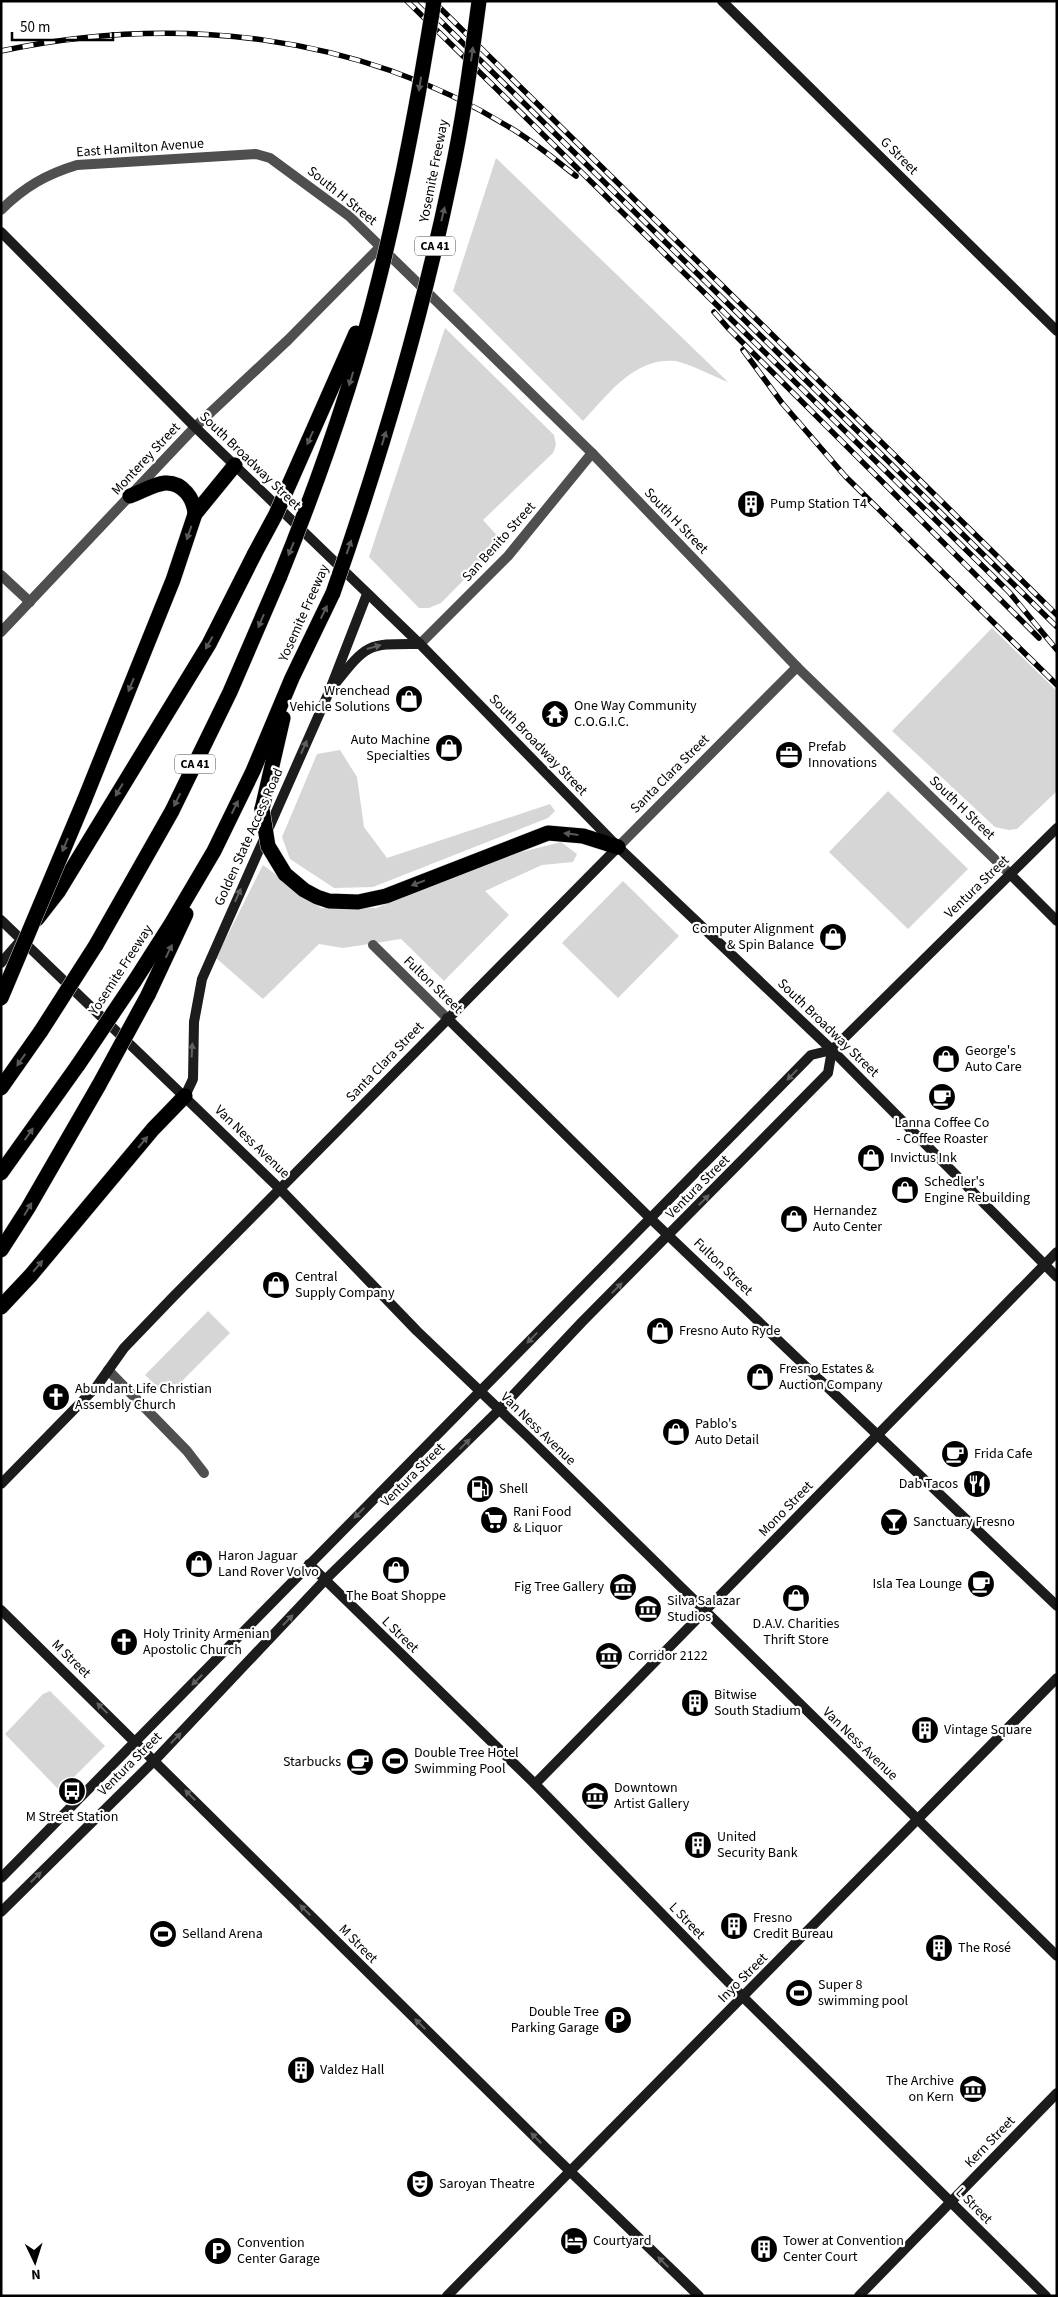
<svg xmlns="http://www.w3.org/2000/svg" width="1058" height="2297" viewBox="0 0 1058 2297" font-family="'Source Sans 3',sans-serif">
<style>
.green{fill:#d6d6d6}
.water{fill:#9d9d9d}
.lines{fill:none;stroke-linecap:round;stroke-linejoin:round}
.highway-casing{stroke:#dbdbdb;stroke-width:16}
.street{stroke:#4f4f4f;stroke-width:10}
.secondary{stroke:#1c1c1c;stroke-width:10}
.highway{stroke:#000;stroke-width:15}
.rail-casing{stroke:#000;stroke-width:5.5}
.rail{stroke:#fff;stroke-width:4;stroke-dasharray:11;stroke-linecap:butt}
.highway-bridge-casing{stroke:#dbdbdb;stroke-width:16;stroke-linecap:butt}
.highway-bridge{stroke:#000;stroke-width:15}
.oneway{fill:#595959}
.oneway2{fill:#606060}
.labels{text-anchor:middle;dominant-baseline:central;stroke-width:4.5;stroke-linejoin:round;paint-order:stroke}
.shield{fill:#fff;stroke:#4c4c4c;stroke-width:1}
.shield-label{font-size:12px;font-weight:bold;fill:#000}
.street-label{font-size:14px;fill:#000;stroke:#fff}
.poi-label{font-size:14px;fill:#000;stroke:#fff;text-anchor:start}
</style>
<rect width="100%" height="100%" fill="#fff"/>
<g class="green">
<path d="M496,158l232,224c-13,-5 -42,-20 -54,-21 -41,-3 -66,34 -91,60l-130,-130z"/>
<path d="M445,328l109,107 2,10 -3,8 -70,67 19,21 -61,62 -12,5h-10l-50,-51z"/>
<path d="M992,628l65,63v100l-40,38 -8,1 -14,-3 -103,-96z"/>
<path d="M340,750l17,27 7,50 23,31 163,-54 5,7 -7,7 -175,69 -39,1 -44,-29 -8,-22 35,-83z"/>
<path d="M888,791l80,78 -60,60 -79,-77z"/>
<path d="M561,842l16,12 -4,8 -31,3 -57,26 24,24 -65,66 -43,-42 -58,9 -24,-4 -56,55 -47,-41 47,-93 58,43h55l130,-52z"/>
<path d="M623,881l56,55 -61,62 -56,-55z"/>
<path d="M208,1311l22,22 -63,63 -22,-21z"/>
<path d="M50,1691l55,55 -45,45 -55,-57 38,-40z"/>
</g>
<g class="water">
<path d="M395,1752l9,8 -2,7 -7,2 -8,-9z"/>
<path d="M801,1981l7,3 3,6 -13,15 -7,-3 -3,-6z"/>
</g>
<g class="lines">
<g class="highway-casing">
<g id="highway">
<path d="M130,496c11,-4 24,-12 35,-13 18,-1 29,16 30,31"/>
<path d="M84,801l89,-221 22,-66 40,-49"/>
<path d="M262,809l21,-91"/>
<path d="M285,874l19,16 13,7 12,4 29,1 28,-6 162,-63 35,3 35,11"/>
<path d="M37,919l21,-27 151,-248 46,-91"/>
<path d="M96,945l76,-134 58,-119 50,-116"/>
<path d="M134,982l37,-58 43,-73 39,-80 39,-93 41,-85"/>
<path d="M148,995l38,-81"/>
<path d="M1,1088l40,-57"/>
<path d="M1,1173l77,-108"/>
<path d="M1,1250l27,-42 71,-123"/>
<path d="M1,1307l30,-32 122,-146 32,-33"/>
</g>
</g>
<g class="street">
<path d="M1,210c23,-23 46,-36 76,-45l179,-11 14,4 79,58 243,237 205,214 213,207"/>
<path d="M1,575l29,27"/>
<path d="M1,632l194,-205 93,-87 92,-93"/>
<path d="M420,644l88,-88 84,-103"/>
<path d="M618,847l179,-180"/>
<path d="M373,945l74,73"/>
<path d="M108,1370l79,81 17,22"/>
</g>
<g class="secondary">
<path d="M722,1l335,330"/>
<path d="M1,232l194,195 225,217 198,203 214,203 225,227"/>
<path d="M335,684c33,-42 33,-40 85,-40"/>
<path d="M1010,874l47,47"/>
<path d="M1,920l280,270 136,141 110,105 530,520"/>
<path d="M1,963l20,-23"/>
<path d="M447,1018l204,201 406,387"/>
<path d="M185,1096l8,-17 1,-57 8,-43 127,-287 38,-98"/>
<path d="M1,1484l96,-98 27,-38 49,-51 445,-450"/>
<path d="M309,1564l226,220 208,213 303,299"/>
<path d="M1,1610l547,540 151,146"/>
<path d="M535,1784l522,-532"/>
<path d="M1,1878l810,-823 21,-5 225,-222"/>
<path d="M1,1912l154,-152 170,-180 174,-170 83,-88 246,-249 4,-23"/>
<path d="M447,2296l610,-618"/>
<path d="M859,2296l198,-203"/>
</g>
<use href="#highway" class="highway"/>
<g class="rail-casing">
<g id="rail">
<path d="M407,1l602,591 48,58"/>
<path d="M420,1l637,626"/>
<path d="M433,1l624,614"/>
<path d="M1,51c173,-37 355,-18 508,76 24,14 45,32 67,49"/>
<path d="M714,312l14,16 311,310"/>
<path d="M743,350l39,53 63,73 212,209"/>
</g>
</g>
<use href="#rail" class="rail"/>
<g class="highway-bridge-casing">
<g id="highway-bridge">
<path d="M255,553l21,-39 80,-181"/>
<path d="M280,576c39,-96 74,-196 99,-297 23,-92 40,-184 55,-278"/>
<path d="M333,593c47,-135 88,-272 117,-412 13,-59 21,-120 29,-180"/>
<path d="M262,809l6,37 17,28"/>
<path d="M1,998l83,-197"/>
<path d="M41,1031l55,-86"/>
<path d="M78,1065l56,-83"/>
<path d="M99,1085l49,-90"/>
</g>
</g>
<use href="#highway-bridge" class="highway-bridge"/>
</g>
<defs><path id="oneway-solid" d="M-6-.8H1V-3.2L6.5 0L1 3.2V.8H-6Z" transform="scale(1.25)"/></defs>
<g class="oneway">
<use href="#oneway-solid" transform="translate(472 54) rotate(-82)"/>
<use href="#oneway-solid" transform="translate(420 84) rotate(99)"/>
<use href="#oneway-solid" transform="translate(443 214) rotate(-77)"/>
<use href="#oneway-solid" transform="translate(351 379) rotate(107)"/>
<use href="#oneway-solid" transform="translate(310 438) rotate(114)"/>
<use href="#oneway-solid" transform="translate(384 438) rotate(-73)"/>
<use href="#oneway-solid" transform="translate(189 533) rotate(109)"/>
<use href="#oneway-solid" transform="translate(349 547) rotate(-71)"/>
<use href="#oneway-solid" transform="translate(291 549) rotate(112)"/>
<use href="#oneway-solid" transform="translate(324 612) rotate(-64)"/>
<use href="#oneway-solid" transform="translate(261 621) rotate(113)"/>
<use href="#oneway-solid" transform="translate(209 643) rotate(119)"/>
<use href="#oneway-solid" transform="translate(131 685) rotate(112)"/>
<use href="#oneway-solid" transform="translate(119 790) rotate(121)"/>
<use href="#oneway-solid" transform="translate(177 800) rotate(116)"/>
<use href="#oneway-solid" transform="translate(235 807) rotate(-64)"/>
<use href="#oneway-solid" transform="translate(571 834) rotate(-173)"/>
<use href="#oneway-solid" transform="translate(65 845) rotate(113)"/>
<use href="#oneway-solid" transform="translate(418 883) rotate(159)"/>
<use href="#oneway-solid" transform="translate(169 951) rotate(-64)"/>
<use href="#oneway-solid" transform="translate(21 1060) rotate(125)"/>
<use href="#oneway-solid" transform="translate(29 1134) rotate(-55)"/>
<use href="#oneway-solid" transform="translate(143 1142) rotate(-50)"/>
<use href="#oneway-solid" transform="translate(28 1209) rotate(-59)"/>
<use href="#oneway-solid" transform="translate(38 1266) rotate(-50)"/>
</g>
<g class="oneway2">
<use href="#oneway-solid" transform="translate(374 647) rotate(-16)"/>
<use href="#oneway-solid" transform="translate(304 747) rotate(-66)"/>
<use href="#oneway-solid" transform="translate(238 895) rotate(-66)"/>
<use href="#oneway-solid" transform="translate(192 1050) rotate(-87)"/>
<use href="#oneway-solid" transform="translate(792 1075) rotate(134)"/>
<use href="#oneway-solid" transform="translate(704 1200) rotate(-45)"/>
<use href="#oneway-solid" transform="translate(617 1288) rotate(-45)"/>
<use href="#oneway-solid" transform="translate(532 1338) rotate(134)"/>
<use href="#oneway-solid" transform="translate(465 1444) rotate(-44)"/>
<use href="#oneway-solid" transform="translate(359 1513) rotate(135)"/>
<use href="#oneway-solid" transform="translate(288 1620) rotate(-46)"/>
<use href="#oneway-solid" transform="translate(197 1680) rotate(135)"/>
<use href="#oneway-solid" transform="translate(102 1708) rotate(-136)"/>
<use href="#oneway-solid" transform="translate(176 1738) rotate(-46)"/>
<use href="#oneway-solid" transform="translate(190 1795) rotate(-135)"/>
<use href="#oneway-solid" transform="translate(36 1877) rotate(-45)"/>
<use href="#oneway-solid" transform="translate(305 1910) rotate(-135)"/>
<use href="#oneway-solid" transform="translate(420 2024) rotate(-135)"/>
<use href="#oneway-solid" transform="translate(536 2138) rotate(-135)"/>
<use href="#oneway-solid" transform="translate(663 2262) rotate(-136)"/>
</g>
<defs>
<g id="building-disc" transform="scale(1.4375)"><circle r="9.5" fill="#000" stroke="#fff"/><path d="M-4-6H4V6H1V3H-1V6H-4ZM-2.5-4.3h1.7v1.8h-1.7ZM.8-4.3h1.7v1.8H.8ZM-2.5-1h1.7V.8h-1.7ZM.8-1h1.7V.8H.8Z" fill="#fff"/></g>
<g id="shop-disc" transform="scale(1.4375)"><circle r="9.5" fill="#000" stroke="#fff"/><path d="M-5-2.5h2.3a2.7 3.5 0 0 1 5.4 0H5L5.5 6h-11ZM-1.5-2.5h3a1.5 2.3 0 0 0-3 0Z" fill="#fff"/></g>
<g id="temple-disc" transform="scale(1.4375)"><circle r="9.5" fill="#000" stroke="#fff"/><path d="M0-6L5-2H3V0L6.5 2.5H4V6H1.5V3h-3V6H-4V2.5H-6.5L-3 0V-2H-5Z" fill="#fff"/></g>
<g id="office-disc" transform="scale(1.4375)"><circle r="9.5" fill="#000" stroke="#fff"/><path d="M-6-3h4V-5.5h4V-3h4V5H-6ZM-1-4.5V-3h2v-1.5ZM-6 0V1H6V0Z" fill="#fff"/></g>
<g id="cafe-disc" transform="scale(1.4375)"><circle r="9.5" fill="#000" stroke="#fff"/><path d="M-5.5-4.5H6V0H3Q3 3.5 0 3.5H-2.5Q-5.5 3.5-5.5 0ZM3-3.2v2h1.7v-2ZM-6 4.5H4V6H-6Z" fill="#fff"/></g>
<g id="church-disc" transform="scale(1.4375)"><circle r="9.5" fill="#000" stroke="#fff"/><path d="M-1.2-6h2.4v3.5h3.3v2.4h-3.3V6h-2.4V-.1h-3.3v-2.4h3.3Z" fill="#fff"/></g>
<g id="restaurant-disc" transform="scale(1.4375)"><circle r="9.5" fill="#000" stroke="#fff"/><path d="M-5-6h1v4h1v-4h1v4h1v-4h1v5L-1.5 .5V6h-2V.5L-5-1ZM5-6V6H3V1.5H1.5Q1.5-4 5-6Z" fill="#fff"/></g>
<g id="fuel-disc" transform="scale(1.4375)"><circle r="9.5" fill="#000" stroke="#fff"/><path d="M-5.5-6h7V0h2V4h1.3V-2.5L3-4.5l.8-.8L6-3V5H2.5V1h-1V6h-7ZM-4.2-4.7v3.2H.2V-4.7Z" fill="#fff"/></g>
<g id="supermarket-disc" transform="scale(1.4375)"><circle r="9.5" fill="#000" stroke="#fff"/><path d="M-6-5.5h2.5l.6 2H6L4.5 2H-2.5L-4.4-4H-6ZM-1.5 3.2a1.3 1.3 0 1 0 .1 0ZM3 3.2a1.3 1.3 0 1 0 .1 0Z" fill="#fff"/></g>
<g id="bar-disc" transform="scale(1.4375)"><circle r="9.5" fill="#000" stroke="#fff"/><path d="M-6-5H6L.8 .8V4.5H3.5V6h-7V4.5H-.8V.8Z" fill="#fff"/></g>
<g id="museum-disc" transform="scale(1.4375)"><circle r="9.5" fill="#000" stroke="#fff"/><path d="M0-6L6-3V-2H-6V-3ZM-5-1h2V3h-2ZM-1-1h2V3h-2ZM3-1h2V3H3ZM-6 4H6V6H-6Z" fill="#fff"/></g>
<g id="stadium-disc" transform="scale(1.4375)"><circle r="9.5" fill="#000" stroke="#fff"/><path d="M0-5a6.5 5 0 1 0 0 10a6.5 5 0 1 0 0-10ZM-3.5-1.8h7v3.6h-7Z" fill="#fff"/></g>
<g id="bus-disc" transform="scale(1.4375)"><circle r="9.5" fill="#000" stroke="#fff"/><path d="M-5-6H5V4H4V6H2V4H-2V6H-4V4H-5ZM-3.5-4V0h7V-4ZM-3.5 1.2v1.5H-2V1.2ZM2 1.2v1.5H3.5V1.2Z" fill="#fff"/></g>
<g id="parking-disc" transform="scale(1.4375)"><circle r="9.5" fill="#000" stroke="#fff"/><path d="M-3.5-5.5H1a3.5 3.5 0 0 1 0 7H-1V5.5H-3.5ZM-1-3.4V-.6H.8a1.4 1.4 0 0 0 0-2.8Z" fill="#fff"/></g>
<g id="theatre-disc" transform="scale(1.4375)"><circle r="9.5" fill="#000" stroke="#fff"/><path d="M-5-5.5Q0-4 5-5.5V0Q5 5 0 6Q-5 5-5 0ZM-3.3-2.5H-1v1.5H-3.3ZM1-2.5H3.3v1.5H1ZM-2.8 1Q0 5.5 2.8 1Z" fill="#fff"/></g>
<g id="hotel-disc" transform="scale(1.4375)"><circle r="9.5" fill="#000" stroke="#fff"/><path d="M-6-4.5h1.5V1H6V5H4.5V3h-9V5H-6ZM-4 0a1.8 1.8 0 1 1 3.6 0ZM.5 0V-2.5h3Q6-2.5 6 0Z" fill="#fff"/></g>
</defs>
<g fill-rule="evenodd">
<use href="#building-disc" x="751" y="504"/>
<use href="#shop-disc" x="409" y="699"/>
<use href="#temple-disc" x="555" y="714"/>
<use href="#shop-disc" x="449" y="748"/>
<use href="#office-disc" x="789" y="755"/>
<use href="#shop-disc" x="833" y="937"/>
<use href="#shop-disc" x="946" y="1059"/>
<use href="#cafe-disc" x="942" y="1097"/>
<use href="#shop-disc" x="871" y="1158"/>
<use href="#shop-disc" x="905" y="1190"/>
<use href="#shop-disc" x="794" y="1219"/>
<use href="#shop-disc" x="276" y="1285"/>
<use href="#shop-disc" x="660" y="1331"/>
<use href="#shop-disc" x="760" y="1377"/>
<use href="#church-disc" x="56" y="1397"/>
<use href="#shop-disc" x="676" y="1432"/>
<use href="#cafe-disc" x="955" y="1454"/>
<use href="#restaurant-disc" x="977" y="1484"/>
<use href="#fuel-disc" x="480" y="1489"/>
<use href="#supermarket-disc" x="494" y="1520"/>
<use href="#bar-disc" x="894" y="1522"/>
<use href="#shop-disc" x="199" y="1564"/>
<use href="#shop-disc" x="396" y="1570"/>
<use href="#cafe-disc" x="981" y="1584"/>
<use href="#museum-disc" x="623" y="1587"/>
<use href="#shop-disc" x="796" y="1598"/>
<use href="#museum-disc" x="648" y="1609"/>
<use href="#church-disc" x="124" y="1642"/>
<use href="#museum-disc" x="609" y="1656"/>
<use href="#building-disc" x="695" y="1703"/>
<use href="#building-disc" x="925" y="1730"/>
<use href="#stadium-disc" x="395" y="1761"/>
<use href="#cafe-disc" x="360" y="1762"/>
<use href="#bus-disc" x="72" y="1791"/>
<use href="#museum-disc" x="595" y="1796"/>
<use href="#building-disc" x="698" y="1845"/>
<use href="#building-disc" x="734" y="1926"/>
<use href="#stadium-disc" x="163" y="1934"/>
<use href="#building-disc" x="939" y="1948"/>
<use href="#stadium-disc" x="799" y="1993"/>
<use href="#parking-disc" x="618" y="2020"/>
<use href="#building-disc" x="301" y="2070"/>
<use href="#museum-disc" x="973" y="2089"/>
<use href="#theatre-disc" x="420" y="2184"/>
<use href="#hotel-disc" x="574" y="2241"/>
<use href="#building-disc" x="764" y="2249"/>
<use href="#parking-disc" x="218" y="2251"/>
</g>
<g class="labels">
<g class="shield">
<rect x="415" y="236.5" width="40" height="19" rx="4"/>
<rect x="175" y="754.5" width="40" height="19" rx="4"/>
</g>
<g class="shield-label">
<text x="435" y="246">CA 41</text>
<text x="195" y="764">CA 41</text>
</g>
<g class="street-label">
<text transform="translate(140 148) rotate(-4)">East Hamilton Avenue</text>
<text transform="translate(899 156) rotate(45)">G Street</text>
<text transform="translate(434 171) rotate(-79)">Yosemite Freeway</text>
<text transform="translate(342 196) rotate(39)">South H Street</text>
<text transform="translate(146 459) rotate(-47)">Monterey Street</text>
<text transform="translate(250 461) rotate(44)">South Broadway Street</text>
<text transform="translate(676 521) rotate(46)">South H Street</text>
<text transform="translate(499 542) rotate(-48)">San Benito Street</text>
<text transform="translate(304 613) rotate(-66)">Yosemite Freeway</text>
<text transform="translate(538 745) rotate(46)">South Broadway Street</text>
<text transform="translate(670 774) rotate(-45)">Santa Clara Street</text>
<text transform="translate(962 808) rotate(44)">South H Street</text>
<text transform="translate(249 837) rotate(-66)">Golden State Access Road</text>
<text transform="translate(977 887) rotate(-44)">Ventura Street</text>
<text transform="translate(121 970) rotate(-57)">Yosemite Freeway</text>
<text transform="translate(433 985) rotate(44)">Fulton Street</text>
<text transform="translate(828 1028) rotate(44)">South Broadway Street</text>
<text transform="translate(385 1062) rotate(-46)">Santa Clara Street</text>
<text transform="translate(252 1142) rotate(44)">Van Ness Avenue</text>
<text transform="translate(698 1187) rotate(-45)">Ventura Street</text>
<text transform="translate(723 1267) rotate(44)">Fulton Street</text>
<text transform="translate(538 1429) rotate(44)">Van Ness Avenue</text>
<text transform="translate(413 1475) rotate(-45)">Ventura Street</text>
<text transform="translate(786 1509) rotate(-46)">Mono Street</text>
<text transform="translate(400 1635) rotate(44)">L Street</text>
<text transform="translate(71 1659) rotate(44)">M Street</text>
<text transform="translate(860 1744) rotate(44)">Van Ness Avenue</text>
<text transform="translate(130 1764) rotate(-45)">Ventura Street</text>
<text transform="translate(687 1921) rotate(46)">L Street</text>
<text transform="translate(358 1944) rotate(45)">M Street</text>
<text transform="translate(743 1978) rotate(-45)">Inyo Street</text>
<text transform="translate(990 2142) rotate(-46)">Kern Street</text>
<text transform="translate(974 2206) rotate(45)">L Street</text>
</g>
<g class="poi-label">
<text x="770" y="504">Pump Station T4</text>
<text x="390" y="691" text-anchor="end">Wrenchead<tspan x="390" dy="16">Vehicle Solutions</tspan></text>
<text x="574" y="706">One Way Community<tspan x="574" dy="16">C.O.G.I.C.</tspan></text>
<text x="430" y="740" text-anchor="end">Auto Machine<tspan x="430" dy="16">Specialties</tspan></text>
<text x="808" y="747">Prefab<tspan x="808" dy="16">Innovations</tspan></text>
<text x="814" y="929" text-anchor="end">Computer Alignment<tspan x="814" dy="16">&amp; Spin Balance</tspan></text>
<text x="965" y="1051">George's<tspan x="965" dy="16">Auto Care</tspan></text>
<text x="942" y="1123" text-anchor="middle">Lanna Coffee Co<tspan x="942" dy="16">- Coffee Roaster</tspan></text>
<text x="890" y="1158">Invictus Ink</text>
<text x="924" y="1182">Schedler's<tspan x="924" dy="16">Engine Rebuilding</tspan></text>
<text x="813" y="1211">Hernandez<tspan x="813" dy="16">Auto Center</tspan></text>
<text x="295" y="1277">Central<tspan x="295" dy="16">Supply Company</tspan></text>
<text x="679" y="1331">Fresno Auto Ryde</text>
<text x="779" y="1369">Fresno Estates &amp;<tspan x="779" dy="16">Auction Company</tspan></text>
<text x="75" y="1389">Abundant Life Christian<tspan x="75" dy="16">Assembly Church</tspan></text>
<text x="695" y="1424">Pablo's<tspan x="695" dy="16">Auto Detail</tspan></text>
<text x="974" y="1454">Frida Cafe</text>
<text x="958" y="1484" text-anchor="end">Dab Tacos</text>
<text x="499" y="1489">Shell</text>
<text x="513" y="1512">Rani Food<tspan x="513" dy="16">&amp; Liquor</tspan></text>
<text x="913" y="1522">Sanctuary Fresno</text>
<text x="218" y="1556">Haron Jaguar<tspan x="218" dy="16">Land Rover Volvo</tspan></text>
<text x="962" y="1584" text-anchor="end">Isla Tea Lounge</text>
<text x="604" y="1587" text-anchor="end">Fig Tree Gallery</text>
<text x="396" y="1596" text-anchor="middle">The Boat Shoppe</text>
<text x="667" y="1601">Silva Salazar<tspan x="667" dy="16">Studios</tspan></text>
<text x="796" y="1624" text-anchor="middle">D.A.V. Charities<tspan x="796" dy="16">Thrift Store</tspan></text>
<text x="143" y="1634">Holy Trinity Armenian<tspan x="143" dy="16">Apostolic Church</tspan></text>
<text x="628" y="1656">Corridor 2122</text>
<text x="714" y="1695">Bitwise<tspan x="714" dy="16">South Stadium</tspan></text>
<text x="944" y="1730">Vintage Square</text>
<text x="414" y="1753">Double Tree Hotel<tspan x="414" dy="16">Swimming Pool</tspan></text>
<text x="341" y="1762" text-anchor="end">Starbucks</text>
<text x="614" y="1788">Downtown<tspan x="614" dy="16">Artist Gallery</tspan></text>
<text x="72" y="1817" text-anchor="middle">M Street Station</text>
<text x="717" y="1837">United<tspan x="717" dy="16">Security Bank</tspan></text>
<text x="753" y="1918">Fresno<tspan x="753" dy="16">Credit Bureau</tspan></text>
<text x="182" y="1934">Selland Arena</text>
<text x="958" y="1948">The Rosé</text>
<text x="818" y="1985">Super 8<tspan x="818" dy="16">swimming pool</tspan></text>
<text x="599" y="2012" text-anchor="end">Double Tree<tspan x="599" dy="16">Parking Garage</tspan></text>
<text x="320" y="2070">Valdez Hall</text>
<text x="954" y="2081" text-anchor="end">The Archive<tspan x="954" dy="16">on Kern</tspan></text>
<text x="439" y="2184">Saroyan Theatre</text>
<text x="593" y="2241">Courtyard</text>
<text x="783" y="2241">Tower at Convention<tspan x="783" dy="16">Center Court</tspan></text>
<text x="237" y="2243">Convention<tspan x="237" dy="16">Center Garage</tspan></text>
</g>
</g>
<rect width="1058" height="2297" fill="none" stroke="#000000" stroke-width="5"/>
<g transform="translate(35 2262) rotate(176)" stroke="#ffffff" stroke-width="4" paint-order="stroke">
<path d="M0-4L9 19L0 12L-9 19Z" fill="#000000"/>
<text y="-8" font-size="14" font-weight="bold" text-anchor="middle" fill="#000000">N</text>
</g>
<path d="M12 32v8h101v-8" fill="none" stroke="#000000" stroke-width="2.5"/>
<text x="20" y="32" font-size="15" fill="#000000" stroke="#ffffff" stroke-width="4" paint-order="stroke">50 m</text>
</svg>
